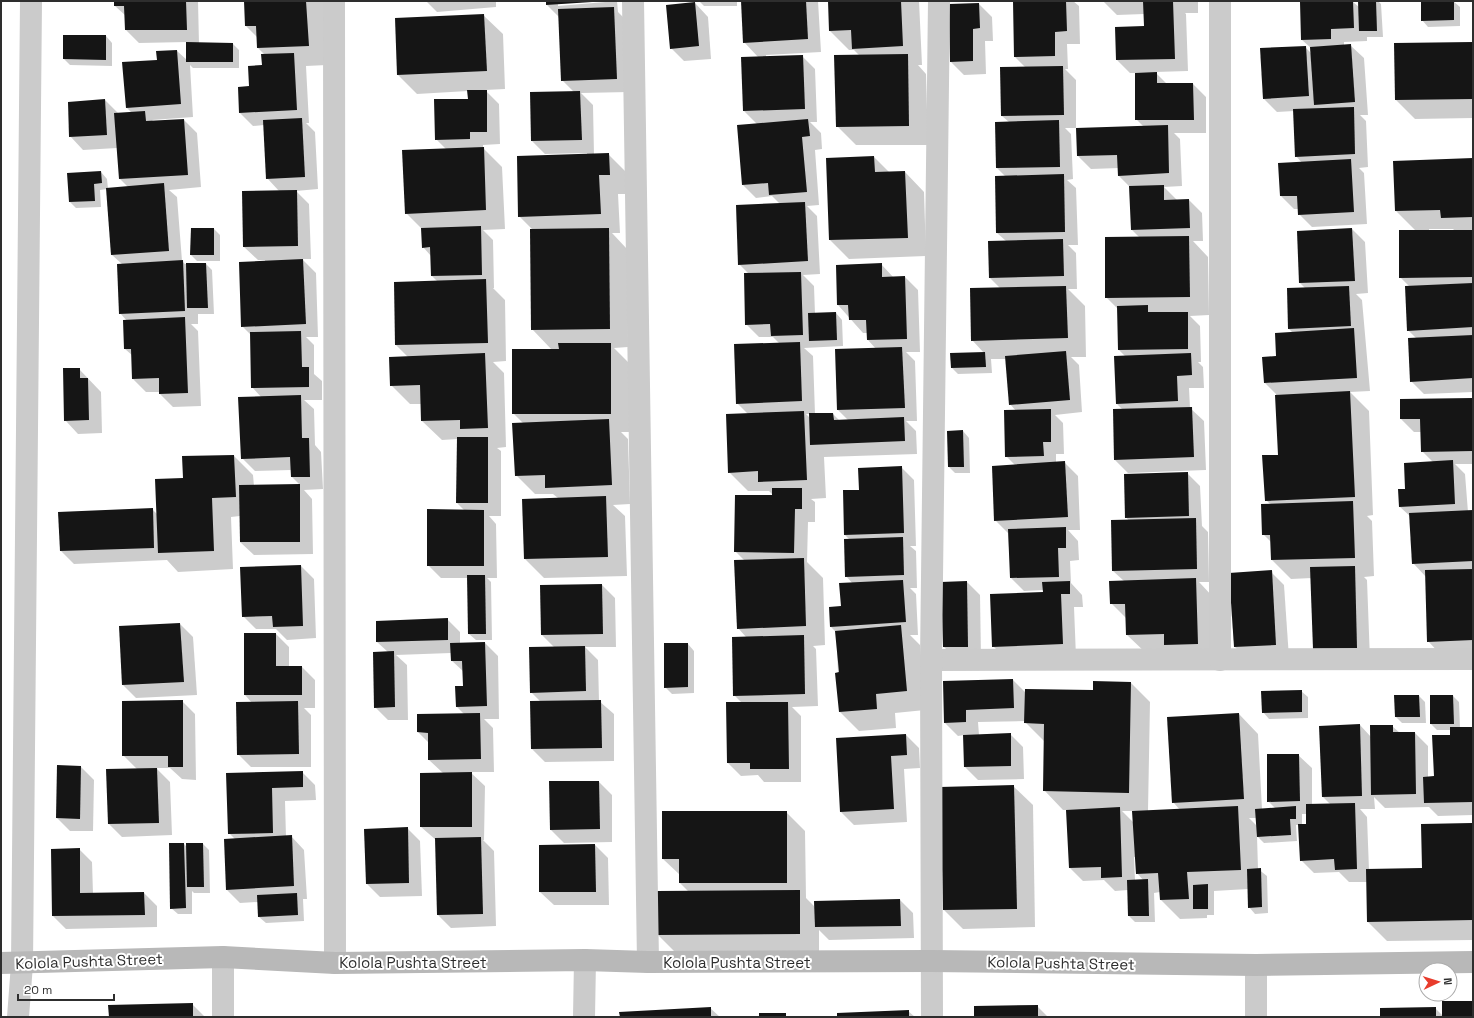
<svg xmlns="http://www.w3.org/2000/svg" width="1474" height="1018" viewBox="0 0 1474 1018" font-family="'Space Grotesk',sans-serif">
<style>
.shadow{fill:#0003;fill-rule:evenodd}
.building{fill:#151515}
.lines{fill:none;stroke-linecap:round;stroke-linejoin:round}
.minor{stroke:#cbcbcb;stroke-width:22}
.secondary{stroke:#b8b8b8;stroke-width:22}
.labels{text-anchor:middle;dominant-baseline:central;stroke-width:4;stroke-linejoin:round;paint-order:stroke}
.street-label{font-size:15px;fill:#2e2e2e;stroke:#fff}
</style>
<rect width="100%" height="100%" fill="#fff"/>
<g class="shadow">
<path d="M115,1h83l1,43h34l6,6v18h-46l-3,-3 3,52 -41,3 2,2 30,-2 13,13 4,54 -32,3 8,7 5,64 3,3h21l6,6 2,44h-16v10h-7l7,7 3,75 -28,1 -13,-13v-2h-14l-13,-13v-23l-8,-7 2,-28 -7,-8 2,-49 -10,-9 -5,-66 -7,1 1,17 -25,1 -6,-6 31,-30 6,7 1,10 20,-2 -8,-8 -3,-31 -34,2 -13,-14 35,-36 14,14 13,-1 -5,-5 31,-48 19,-9 10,9v-18l-48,1 -13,-13v-14l-11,-10z"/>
<path d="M245,1h79l3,64 -21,1 3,57h-3l9,9 3,57 -22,2 13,13 2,55h-9l14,14 2,64h-12l8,8v29l8,7v19h-18l10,9 1,36 6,7 2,37 -19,1 8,9 1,55 -59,1 -14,-13v-26l-9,1 2,52 -55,3 -11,-12 -93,4 -13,-13 91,-42 5,5 27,-35 -1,-22 51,-1 19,19 1,11 46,-1 -8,-8 -1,-7 -36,1 -13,-13 20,-60 -10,-11 -1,-52 -9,-9 23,-64v-2h-7l-14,-13 35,-56 -12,-13 -3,-53 -11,1 -13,-13 10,-26 13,-21 2,-11 -7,-7 -1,-11 -11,-11z"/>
<path d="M426,1h70v6l-59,5z"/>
<path d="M547,1h47l-36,3v2l59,-5 1,11 9,9 2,71 -48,1 12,12 1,50 14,-1 19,19 1,21h-10l2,39h-8l15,16 1,98 -14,1 15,15 1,69h-9l7,7 2,65 -17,1 12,11 2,60 -83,2 -19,-19 -2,-59 35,-2 -5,-4h-18l-19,-19 7,-52 -10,-10 39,-63 -20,-21 1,-99 -14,-14 68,-61v-2l-42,1 -13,-13 42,-49 -12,-12 -2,-62 -13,-13z"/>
<path d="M699,1h38v5h-33z"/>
<path d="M742,1h76l3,51 -55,3v2l36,-1 13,13 2,53h-7l11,11 1,16 -7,1 4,55 -12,1 10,10 3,58 -17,1 11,11 1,28 21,-1 6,7 1,26 -39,2 9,8 2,58h18l7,7 8,-1 -10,-10 38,-61 -8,-9 -1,-7h-4l-25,-28 43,-41 13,14 11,-1 13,13 2,62h-14l9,9 2,60h-11l10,10 1,23 -93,3 2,41 -15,1 4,3v20h-7l-1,40 16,16 2,67 -12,1 3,3 2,57 -26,1 9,9v66h-37l-6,-7 -17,1 -13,-13 14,-60 -8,-8 12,-58 -8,-9 6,-68 -9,-9 39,-55 -5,-5h-21l-19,-19 19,-58 -11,-11 43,-59 -7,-7h-14l-13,-13 3,-50 -10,-10 41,-60 -8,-8 -16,2 -13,-13 14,-61 -13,-13 14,-54 -14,-15zM806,414h4v4z"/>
<path d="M829,1h90l3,64h-4l8,9 2,71h-72l-19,-19 23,-70 -6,-6h-5l-19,-19z"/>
<path d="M1014,1h59l6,5 1,38h-13l1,25h-3l11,11v48h-11l6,6 2,45 -6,1 9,8 2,57h-10l8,8 1,36h-9l17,17 1,51h-15l8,8 3,47 -27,3 8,8 1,31h-8v9h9l13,13 2,54h-12l10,11 1,19 -9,1 1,22 11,12 1,12h-9l2,50 -70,2 -13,-13 51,-53v-3l-20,1 -13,-13 -3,-45 -13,-13 20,-55 -9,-9 10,-45 -6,-7 -4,-45h-15l1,14 -34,1 -6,-6 32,-15 -12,-13 28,-52 -10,-10 16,-37 -9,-8 9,-56 -9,-9 12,-46 -7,-6 -1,-48h25l-11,-11z"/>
<path d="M1103,1h95v12h-13l1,1 2,57 -33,1 12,12h26l13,13v36h-32l6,6 2,47 -18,1 13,13h12l13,13 1,28h-10l15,16 1,58 -19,1 10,10 1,36h-3l5,5 1,21h-15l1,20 14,13 2,49 -78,3 -13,-13 8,-50 -6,-6 8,-48 -6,-6 -1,-41 -12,-12 34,-59 -8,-8 -2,-43 -11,-11v-8l-28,1 -13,-13 66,-29 -8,-8v-46h-6l-13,-13 28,-33 -1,-13 -27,1z"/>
<path d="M1311,1h67l3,3 2,33h-16v4l-23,1v3h6l14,13 4,57h-8l6,6 2,46 -9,1 5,5 3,51 -55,3 -13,-13v-5h-5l-13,-13 -2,-32 23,-1 -6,-7 -2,-45 -17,1 -13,-13 41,-52 6,6v-5l-9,-8 11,-38zM1353,2h6v5z"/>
<path d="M1423,1h30l7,6v19l-32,1 -6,-7z"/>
<path d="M695,3l13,14 3,42 -27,2 -13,-13z"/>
<path d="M979,4l13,13 1,24h-8l1,33 -22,1 -13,-13 -1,-57z"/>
<path d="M483,15l20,19 2,55 -20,1 14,14 1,40 -17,1v3l19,19 3,62 -22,1 10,10 1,48h-1l12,12 1,61 -13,1 11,11 2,74 -9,1 4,3v65h-12l7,8 1,54h-10l4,4 1,58h-16l-7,-6 -1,-56h-27l-13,-13 37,-54 -8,-8 1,-64 -16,1 -20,-19v-17h-12l-19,-19 17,-28 -12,-12 42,-63 -6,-6 -1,-20 -8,-9 -1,-18 -16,-16 40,-64 -10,-10 33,-39 -1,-9 -51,3 -19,-19z"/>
<path d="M106,36l6,7v23l-42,-1 -6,-6z"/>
<path d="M1473,43v75l-58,1 -19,-19z"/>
<path d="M874,157l16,16 15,-1 19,20 2,64 -77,3 -19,-19 -3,-81z"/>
<path d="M1473,159v233l-49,2 -13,-13 6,-42 -9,-9 2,-43 -10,-10 16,-46 -20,-20zM1429,229h24l2,2h-26z"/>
<path d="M214,229l6,6v26h-23l-6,-6z"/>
<path d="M1352,229l13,13 3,51 -12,1 6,6 8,91 -20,1 19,19 4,104 -6,1 5,5 2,55 -10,1 3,3 3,80 -43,2 -15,-84 -21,1 -19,-19 -1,-18 -8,-8 7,-30 -4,-4 13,-44 -3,-62 -11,-11 -2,-25 14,-1 16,-24 -4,-4 17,-40 -6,-6 -2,-51z"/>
<path d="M79,369l22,23 1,41 -24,1 -13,-14z"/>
<path d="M1473,399v65h-18l10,10 3,38 5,-1v142l-32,2 -13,-14 -2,-64 -13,-14 -2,-46 -11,-10 7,-18 26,-27 -11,-11v-19h-8l-13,-13v-19z"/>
<path d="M963,431l6,7 1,35h-15l-6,-6z"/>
<path d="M901,467l13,13 2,66h-6l6,5 1,37h-7l6,6 2,41h-8l10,10 5,65 -30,3 1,15 -37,3 -19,-19 -4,-80 -5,-5 22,-43 -7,-8 4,-36 -5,-5 15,-44z"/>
<path d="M1187,473l13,13 2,40 6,6 1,50h-10l15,16 2,65 -69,-9 -20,-19v-16l-16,-16 13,-22 -11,-10 16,-50 -3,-4z"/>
<path d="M301,566l13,13 2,59 -29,2 -11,-11h-20l-13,-13z"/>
<path d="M1271,572l13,13 5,73 -41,2 -13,-13 -4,-73z"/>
<path d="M967,582l13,13 1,64 -24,1 -13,-13z"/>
<path d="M602,585l13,13 1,49h-31l13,13 1,41 15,13v47l-69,1 -13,-13 9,-47 -10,-10 24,-44 -13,-13z"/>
<path d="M447,619l13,13v12l25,-1 13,13 1,63h-15l9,9 1,44h-24l15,14 -1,54h-1l11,11 2,75 -45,2 -13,-13 -2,-75 -15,-13 22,-54 -14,-13v-17l-11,-11 47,-17 -8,-8 7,-20v-15l-13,-12v-7l-55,2 11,10 1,55h-20l-13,-13 13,-55 -11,-10z"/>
<path d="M180,624l13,13 4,58 -61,3 -13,-13z"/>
<path d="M245,634h31l13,13v20h13l13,13v28h-11l7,7v52h-60l-13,-13 14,-51 -7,-8z"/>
<path d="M688,644l6,7v42l-22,1 -7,-7z"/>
<path d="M1013,680l13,13 68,-2 37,-8 19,19 -2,109 32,-1 -7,-8 66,-88 19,20 4,75h14l-8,-8 30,-46 14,13v37h19l-8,-8 37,-72 11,12 21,-11 8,7h15l13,13v32l7,-1 16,-41v-6h-14l-6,-6v-28h22l6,6 1,26h13v87l-35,1 -9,-9 -44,1 -11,-11 1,12h-15l7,8 2,53 54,-1 49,-45 1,1v115l-86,1 -19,-19 -1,-40h-18l-10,-10 -25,1 -13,-13 -2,-35h-3l1,16 -33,2 -7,-7 1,33 9,7 1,37 -13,1 -6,-7 -1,-18 -34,2v24h-7v3l-27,1 -19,-19 -1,-8 -6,1 1,29h-20l-6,-6 -1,-26 -13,1 -11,-11 -21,1 -13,-13 -3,-58h-4l-19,-20 1,-48 -19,-19v-2l-48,1 1,13 31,-1 13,13 1,32 -46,1 -13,-13 -1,-32 -6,1 -13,-13zM1122,811h11l1,12zM1302,814h5v11h-5zM1249,818h8v8zM1134,857h2l1,16 6,7h-8z"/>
<path d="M1301,691l7,6v21l-39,1 -6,-7z"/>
<path d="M1419,696l6,6 1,21h-24l-6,-6z"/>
<path d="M182,701l13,13 1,66 -14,-1 -12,-11h-14l14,14 2,53 -50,2 -13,-13 28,-55 -14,-14z"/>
<path d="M906,735l13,13 1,20 -16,1 3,53 -53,3 -13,-13z"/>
<path d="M81,767l13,13 -1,51h-23l-13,-13z"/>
<path d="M302,772l13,13 1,15 -31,1 1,36 5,-1 13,14 3,49h-4l1,22 -38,2 -7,-6 -1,-15 -18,1 -13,-13 8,-51 -6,-6 -2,-59z"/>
<path d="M599,782l13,13v47l-48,1 -13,-13z"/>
<path d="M1013,786l20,19 2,122 -72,2 -19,-19z"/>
<path d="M786,812l19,19 1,67 9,9 85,-7 13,13 1,25 -85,2 -10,-10v23l-142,1 -19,-19 31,-43 -9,-9v-8l-17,-16z"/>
<path d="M407,828l13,13 2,55 -42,1 -13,-13z"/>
<path d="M184,844l3,3 16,-3 6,6 1,43h-16l-2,-2v23h-14l-7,-6z"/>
<path d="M595,845l13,13 1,47h-55l-14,-13v-46z"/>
<path d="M79,849l13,13 1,32 51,-1 13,13v21l-91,2 -13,-13z"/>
<path d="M1473,1002v15h-92l54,-9 8,8z"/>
<path d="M192,1004l13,13h-95z"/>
<path d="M1037,1006l11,11h-73z"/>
<path d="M710,1008l10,9h-99z"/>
<path d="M908,1011l7,6h-77z"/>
</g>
<g class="building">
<path d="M114,1h72l1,29h-62l-1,-24h-10z"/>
<path d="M244,1h62l3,45 -52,2 -1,-22h-11z"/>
<path d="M546,1h45l1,1 -46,3z"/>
<path d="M741,1h65l2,38 -65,4z"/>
<path d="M828,1h73l2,45 -51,3 -1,-19 -22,1z"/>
<path d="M1013,1h53l1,30 -12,1v24l-41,1z"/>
<path d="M1143,1h30l2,58 -59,1 -1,-33 29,-1z"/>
<path d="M1353,1l1,27 -23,1v10l-30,1 -1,-38z"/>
<path d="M1358,1h18l1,30h-18z"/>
<path d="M1421,1h33v19l-33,1z"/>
<path d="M695,2l4,44 -29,3 -4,-44z"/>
<path d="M979,3l1,25 -7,1v32l-23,1 -1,-58z"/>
<path d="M614,7l3,72 -56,2 -3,-72z"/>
<path d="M484,14l3,57 -90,4 -2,-57z"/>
<path d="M63,35h43v25l-43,-1z"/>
<path d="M186,42l47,1v19h-47z"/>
<path d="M1473,42v57l-78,1 -1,-57z"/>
<path d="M1351,44l4,58 -41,3 -4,-58z"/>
<path d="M1306,46l3,50 -46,3 -3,-51z"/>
<path d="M177,50l4,54 -55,4 -4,-46 35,-2 -1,-9z"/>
<path d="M294,53l3,57 -58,3 -1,-26 11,-1 -1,-20 14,-1 -1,-11z"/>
<path d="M908,54l1,72 -73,1 -2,-72z"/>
<path d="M803,55l2,54 -62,2 -2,-54z"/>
<path d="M1063,66l1,49 -63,1 -1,-49z"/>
<path d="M1157,72v11h36l1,37h-59v-47z"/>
<path d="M467,90h20v42h-17v7l-35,1 -1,-41h34z"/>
<path d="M580,91l2,49 -51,1 -1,-49z"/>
<path d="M105,99l2,36 -38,2 -1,-35z"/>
<path d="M1354,107l1,47 -60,3 -2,-48z"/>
<path d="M145,111l1,10 38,-2 4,56 -69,4 -5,-66z"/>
<path d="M302,118l3,59 -39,2 -3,-59z"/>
<path d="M808,119l2,17 -8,1 5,55 -38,3 -1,-12 -26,2 -5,-60z"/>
<path d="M1059,120l1,47 -64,1 -1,-46z"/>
<path d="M1168,125l1,48 -51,3 -1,-21 -40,1 -1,-28z"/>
<path d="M484,147l2,63 -81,4 -3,-64z"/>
<path d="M609,153l1,22h-11l2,39 -83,3 -1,-61z"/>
<path d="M874,156l1,16 30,-1 3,67 -79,2 -3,-82z"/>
<path d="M1473,158v59l-32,1 -1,-8 -45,1 -2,-50z"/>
<path d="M1351,159l3,53 -56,3 -1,-19h-17l-2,-33z"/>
<path d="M101,171l1,12 -8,1 1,17 -26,1 -2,-29z"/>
<path d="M1064,174l1,58 -69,1 -1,-57z"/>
<path d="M164,183l5,68 -58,4 -5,-67z"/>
<path d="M1164,185v15l25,-1 1,29 -59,2 -2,-44z"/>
<path d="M297,190l1,56 -55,1 -1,-56z"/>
<path d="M805,202l3,59 -70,4 -2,-60z"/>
<path d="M481,226l1,49 -51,1 -1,-29 -8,1 -1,-20z"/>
<path d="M191,228h23v27h-24z"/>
<path d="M609,228l1,101 -79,1 -1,-101z"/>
<path d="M1352,228l3,53 -56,2 -2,-52z"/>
<path d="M1399,230h74v47l-74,1z"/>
<path d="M1189,236l1,61 -85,1v-61z"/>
<path d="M1063,239l1,37 -75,2 -1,-37z"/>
<path d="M303,259l3,65 -65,3 -2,-65z"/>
<path d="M183,260l2,51 -66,3 -2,-50z"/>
<path d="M186,263h20l2,45h-21z"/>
<path d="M882,263v14l23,-1 2,63 -40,1 -1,-20h-17l-1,-15h-11l-1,-40z"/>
<path d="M801,272l2,63 -32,1 -1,-12 -25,1 -1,-52z"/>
<path d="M486,279l2,64 -93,2 -1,-63z"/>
<path d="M1473,283v44l-66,4 -2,-45z"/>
<path d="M1066,286l2,52 -97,3 -1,-53z"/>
<path d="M1349,286l2,40 -63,3 -1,-41z"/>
<path d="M1148,305v7h40v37l-70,1 -1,-44z"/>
<path d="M836,312l1,28 -28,1 -1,-28z"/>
<path d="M185,317l3,76 -29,1v-16l-27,1 -1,-30h-7l-1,-29z"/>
<path d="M1354,328l3,50 -93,5 -2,-26 14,-1 -1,-23z"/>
<path d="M301,331l1,36h7v20l-58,1 -1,-56z"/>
<path d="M1473,335v43l-63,4 -2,-44z"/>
<path d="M800,342l2,59 -66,3 -2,-60z"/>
<path d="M558,343h53v71h-99v-65h47z"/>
<path d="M902,347l3,61 -68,2 -2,-61z"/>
<path d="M1066,351l4,49 -61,5 -4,-49z"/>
<path d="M985,352l1,15 -35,1 -1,-15z"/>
<path d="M485,353l3,75 -28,1v-9l-39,1 -1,-36 -30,1 -1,-29z"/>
<path d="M1191,353l1,22 -15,1 1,25 -62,3 -2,-48z"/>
<path d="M63,368h17v10h8l1,42 -25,1z"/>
<path d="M1350,391l5,106 -90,4 -3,-46h16l-3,-60z"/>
<path d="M301,395l1,43h7l1,39h-19l-1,-20 -49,2 -3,-62z"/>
<path d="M1473,398v53l-52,1 -1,-33h-20v-20z"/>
<path d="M1192,407l2,50 -80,3 -1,-51z"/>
<path d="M1051,409v33h-8l1,14 -39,1 -1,-47z"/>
<path d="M804,411l3,69 -49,2v-11l-30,2 -2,-59z"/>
<path d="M809,413h24l1,7 70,-3 1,24 -95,4z"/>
<path d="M609,419l3,66 -67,3v-13l-30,1 -3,-53z"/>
<path d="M963,430l1,37h-16l-1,-36z"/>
<path d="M457,437h31v66h-32z"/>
<path d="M234,455l2,42 -24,1 2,53 -56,2 -3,-74 28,-1 -1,-22z"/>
<path d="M1453,460l2,44 -56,3 -1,-18h7l-1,-26z"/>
<path d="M1065,461l3,56 -74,4 -2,-55z"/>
<path d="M902,466l2,67 -60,2 -1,-45h16l-1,-22z"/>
<path d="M1188,472l1,44 -64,2 -1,-44z"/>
<path d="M300,484v58h-60l-1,-57z"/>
<path d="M772,488h30v21h-7l-1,44 -60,-1 1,-57h37z"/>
<path d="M606,496l2,61 -84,2 -2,-60z"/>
<path d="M1353,501l2,57 -84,2 -1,-25h-8l-1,-31z"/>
<path d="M153,508l1,40 -94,3 -2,-39z"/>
<path d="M427,509l57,1v56h-57z"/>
<path d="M1473,510v51l-61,3 -3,-51z"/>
<path d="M1196,518l1,51 -85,2 -1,-51z"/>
<path d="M1066,527v21h-8l1,29 -49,1 -2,-49z"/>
<path d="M903,537l1,38 -59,2 -1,-38z"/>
<path d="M804,558l2,68 -69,3 -3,-69z"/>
<path d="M301,565l2,61 -30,1 -1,-11 -30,1 -2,-50z"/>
<path d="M1355,566l2,82 -44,1 -3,-82z"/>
<path d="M1473,569v71l-46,2 -2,-72z"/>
<path d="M1272,570l4,75 -42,2 -5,-74z"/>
<path d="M467,575h18l1,59h-18z"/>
<path d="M1196,578l2,66 -34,1v-11l-38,1 -1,-31h-15l-1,-23z"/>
<path d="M903,580l3,42 -76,5 -1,-20 12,-1 -2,-23z"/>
<path d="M967,581l1,66h-25l-2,-65z"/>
<path d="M1070,581v13h-9l2,50 -71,3 -2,-53 53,-2 -1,-10z"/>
<path d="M602,584l1,50 -62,1 -1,-50z"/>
<path d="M448,618v22l-72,2v-21z"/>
<path d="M180,623l4,59 -62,3 -3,-59z"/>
<path d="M901,625l6,66 -31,3 1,15 -38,3 -4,-39 4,-1 -4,-41z"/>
<path d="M244,633h32v33h26v29h-58z"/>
<path d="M804,635l1,59 -72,2 -1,-59z"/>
<path d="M485,642l2,64 -31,1 -1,-21h8l-1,-25h-11l-1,-18z"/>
<path d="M664,643h24v44l-24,1z"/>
<path d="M585,646l1,45 -56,2 -1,-46z"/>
<path d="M394,651l1,56 -21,1 -1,-56z"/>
<path d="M1013,679l1,29 -48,2v12l-22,1 -1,-42z"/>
<path d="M1093,681l38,1 -2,111 -86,-2 1,-67 -20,-1 1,-34 68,1z"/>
<path d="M1302,690v22l-40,1 -1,-22z"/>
<path d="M1394,695h25l1,22h-25z"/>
<path d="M1430,695h23l1,29h-24z"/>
<path d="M183,700v67h-15v-11h-46v-55z"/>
<path d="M601,700l1,48 -71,1 -1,-48z"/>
<path d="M298,701l1,53 -62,1 -1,-53z"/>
<path d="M726,702h62l1,67h-39v-6h-23z"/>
<path d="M480,713l1,46 -53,1v-27l-11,-1v-18z"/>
<path d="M1239,713l5,86 -72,4 -5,-86z"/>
<path d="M1360,724l2,72 -40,1 -3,-71z"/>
<path d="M1370,725h23v7h22l1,62 -45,1z"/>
<path d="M1450,727h23v75l-49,1 -1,-26 11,-1 -2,-41h18z"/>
<path d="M1011,733v33l-47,1 -1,-32z"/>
<path d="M906,734l1,21 -16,1 3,53 -54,3 -4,-74z"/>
<path d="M1267,754h32l1,47 -33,1z"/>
<path d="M57,765l24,1 -1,53 -24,-1z"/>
<path d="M157,768l2,55 -51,1 -2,-55z"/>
<path d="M303,771v16l-31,1 1,45 -45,1 -2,-61z"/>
<path d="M472,772v55h-52v-54z"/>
<path d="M549,781h50l1,48 -50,1z"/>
<path d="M1014,785l3,124 -74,1 -3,-123z"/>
<path d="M1355,803l2,66 -22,1 -1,-11 -34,2 -2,-37h8v-20z"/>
<path d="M1238,806l3,64 -54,2 2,27 -29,1 -2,-27 -22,1 -4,-63z"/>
<path d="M1296,806v13h-6l1,16 -34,2 -2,-28z"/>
<path d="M1120,807l2,70 -21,1v-11l-32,1 -3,-58z"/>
<path d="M662,811h125v72h-108v-24h-17z"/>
<path d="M1472,823l1,97 -106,2 -1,-53 56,-1 -1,-44z"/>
<path d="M408,827l1,56 -43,1 -2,-55z"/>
<path d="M292,835l2,51 -68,4 -2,-51z"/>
<path d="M481,837l2,77 -46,1 -2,-77z"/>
<path d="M169,843h15l2,65 -16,1z"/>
<path d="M186,843h17l1,44h-17z"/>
<path d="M595,844l1,48h-57v-47z"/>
<path d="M80,848v45l64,-1 1,23 -93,1 -1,-67z"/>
<path d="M1261,868l1,39 -14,1 -1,-39z"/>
<path d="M1148,879l1,37h-21l-1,-36z"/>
<path d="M1208,884v25h-15v-24z"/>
<path d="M800,890v44l-143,1v-44z"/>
<path d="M297,893l1,22 -40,2 -1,-22z"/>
<path d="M900,899l1,27 -86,1 -1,-26z"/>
<rect x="1442" y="1001" width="31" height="16"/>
<path d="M193,1003v14h-84l-1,-12z"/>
<path d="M1038,1005v12h-64v-11z"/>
<path d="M711,1007v10h-91l-1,-5z"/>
<path d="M1436,1007v10h-56v-9z"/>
<path d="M909,1010v7h-72v-4z"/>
<rect x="759" y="1013" width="27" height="4"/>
</g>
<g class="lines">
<g class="minor">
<path d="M334,1l1,962"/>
<path d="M633,1l15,961"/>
<path d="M931,660l542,-1"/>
<path d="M1220,660v-659"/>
<path d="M18,1017l4,-53 9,-963"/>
<path d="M223,1017v-60"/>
<path d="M584,1017l1,-57"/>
<path d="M932,1017l-1,-357 8,-659"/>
<path d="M1256,1017v-52"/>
</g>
<path class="secondary" d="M1,963l222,-6 112,6 250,-3 63,2 283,-1 325,4 217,-3"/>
</g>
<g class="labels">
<g class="street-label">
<text transform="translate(89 961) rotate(-2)">Kolola Pushta Street</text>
<text x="413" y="962">Kolola Pushta Street</text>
<text x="737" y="962">Kolola Pushta Street</text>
<text transform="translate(1061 963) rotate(1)">Kolola Pushta Street</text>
</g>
</g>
<rect width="1474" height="1018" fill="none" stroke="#2e2e2e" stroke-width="4"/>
<g transform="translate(1438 982) rotate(86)"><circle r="19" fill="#ffffff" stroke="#ababab"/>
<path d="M0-3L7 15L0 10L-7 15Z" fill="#e83c2c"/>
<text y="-6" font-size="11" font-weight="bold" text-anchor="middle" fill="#2e2e2e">N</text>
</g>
<path d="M18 994v6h96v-6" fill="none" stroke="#2e2e2e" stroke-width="2"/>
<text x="24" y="994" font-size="12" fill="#2e2e2e" stroke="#ffffff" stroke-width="3" paint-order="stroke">20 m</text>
</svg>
